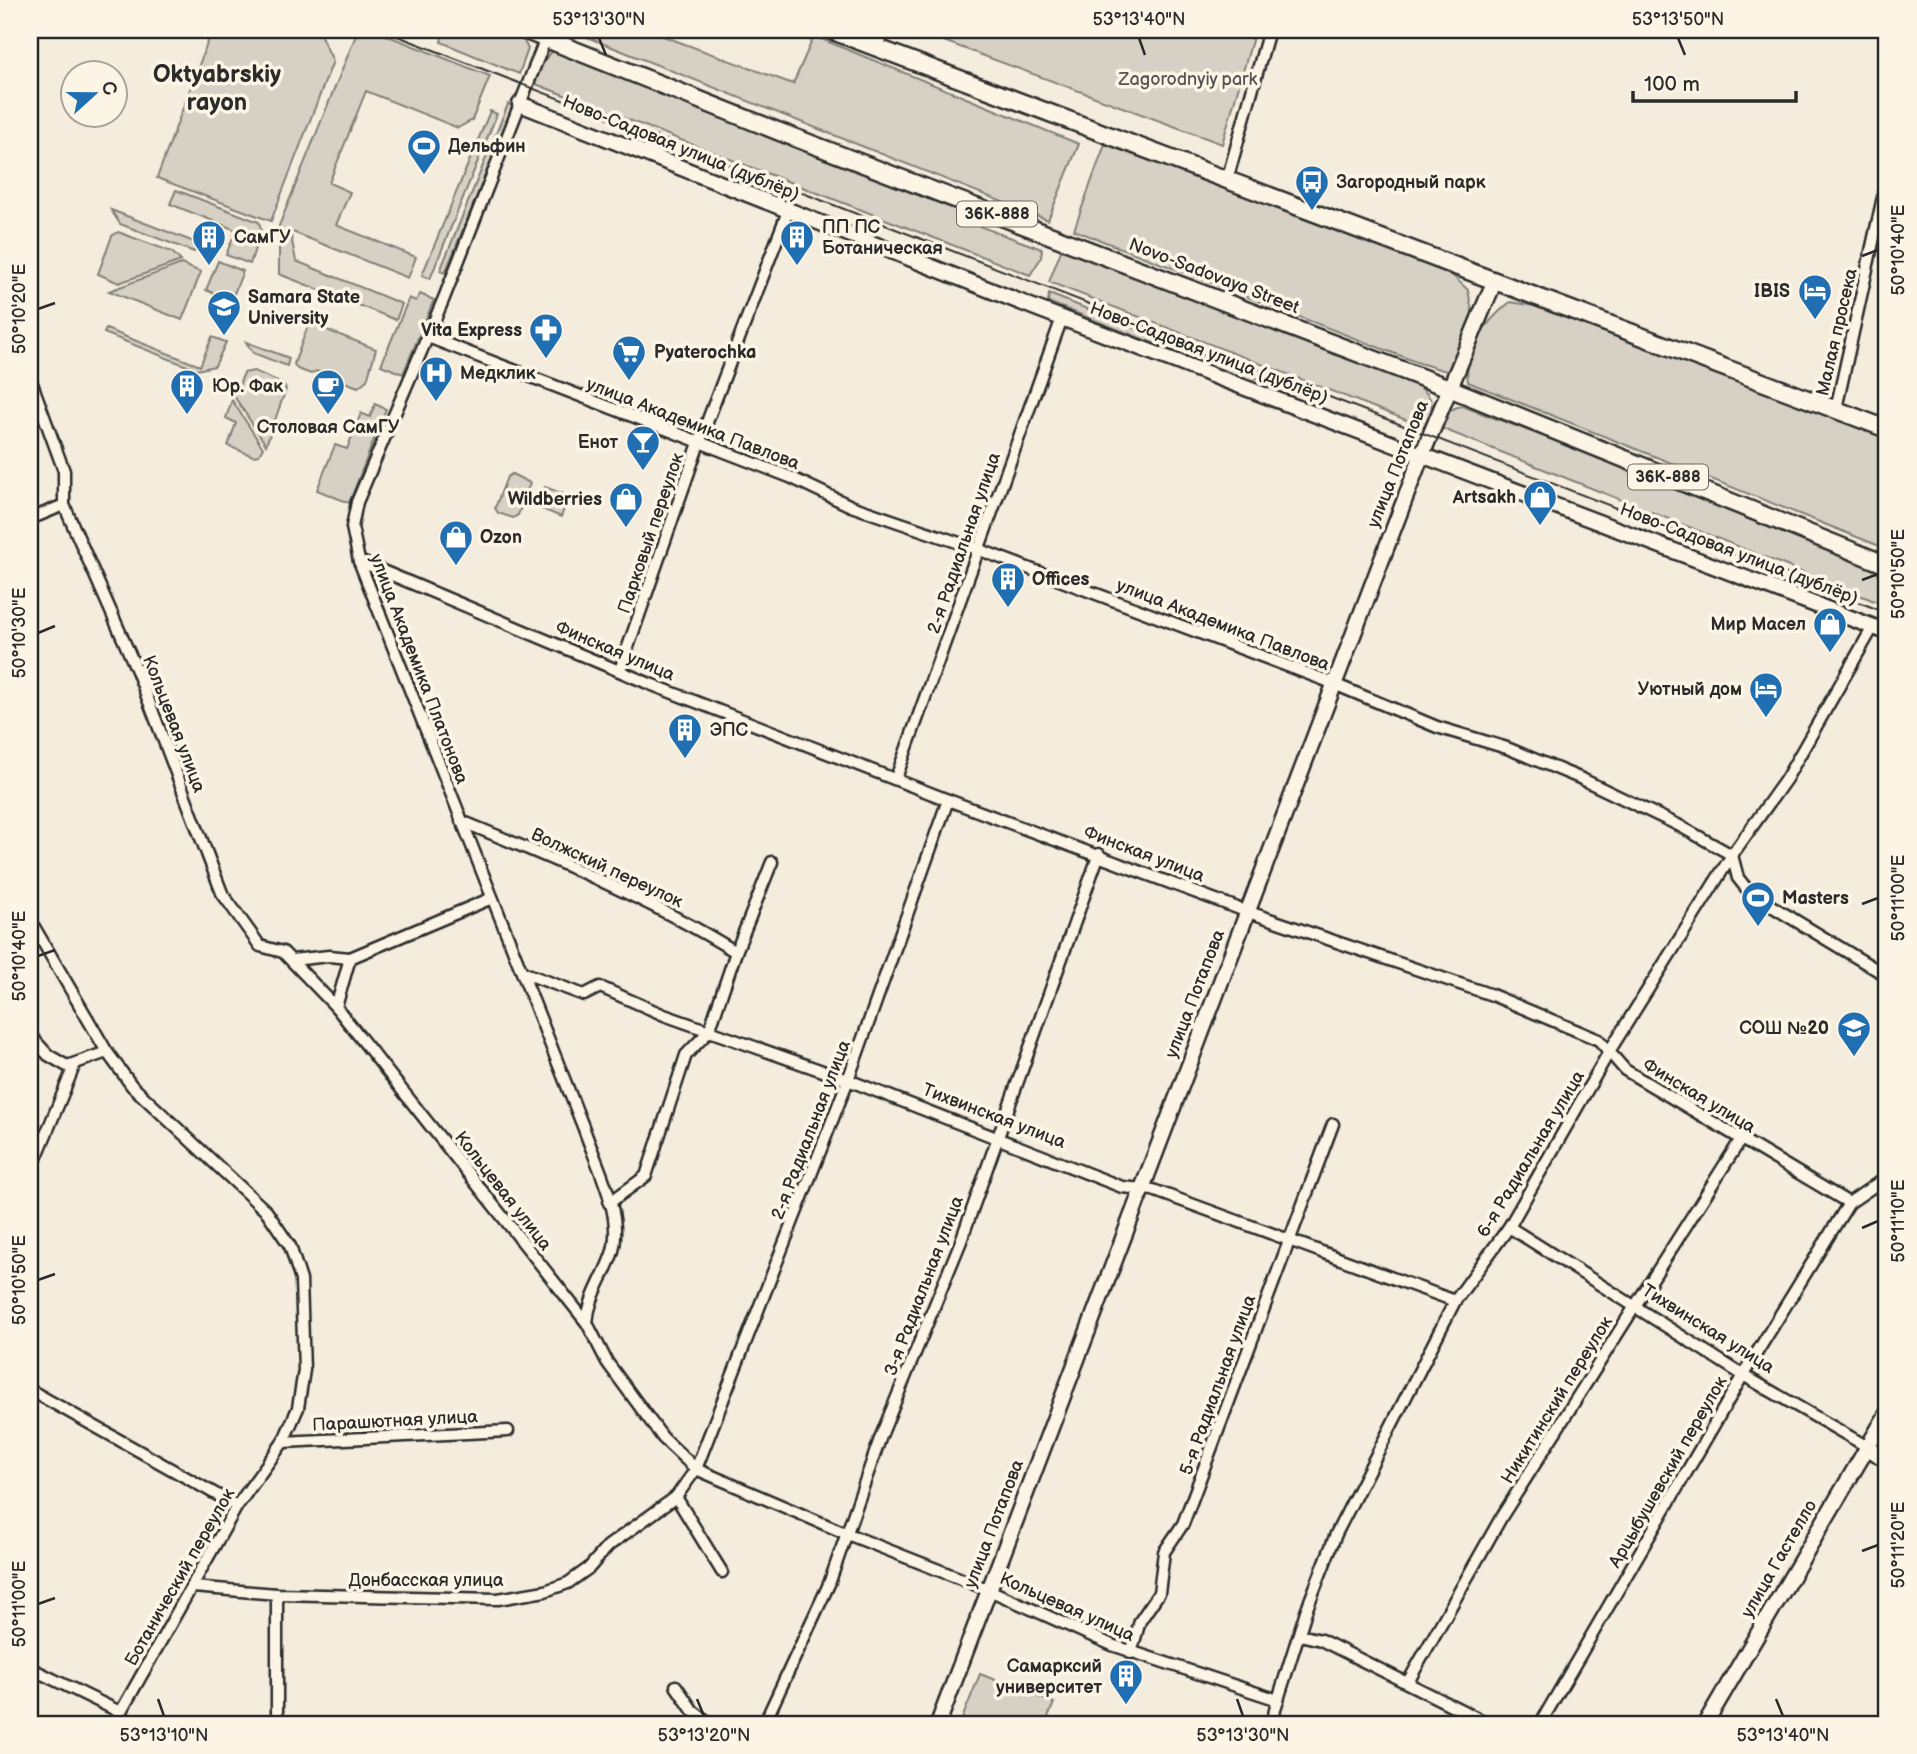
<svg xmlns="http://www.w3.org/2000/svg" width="1917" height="1754" viewBox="0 0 1917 1754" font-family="'Balsamiq Sans',sans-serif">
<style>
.green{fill:#d6d1c4;stroke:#807e78;stroke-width:2}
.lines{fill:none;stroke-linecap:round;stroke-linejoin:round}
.street-casing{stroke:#2b2b2b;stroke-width:15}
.secondary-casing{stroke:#2b2b2b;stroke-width:19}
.primary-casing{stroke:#2b2b2b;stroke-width:21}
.street{stroke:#fcf5e5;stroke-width:10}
.secondary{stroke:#fcf5e5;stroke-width:14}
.primary{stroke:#fcf5e5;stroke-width:16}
.tram{stroke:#2b2b2b;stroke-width:2}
.ticks{fill:none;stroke:#2b2b2b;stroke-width:2.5}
.labels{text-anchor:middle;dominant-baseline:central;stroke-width:7;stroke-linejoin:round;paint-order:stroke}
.shield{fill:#fcf5e5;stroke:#6a6863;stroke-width:2}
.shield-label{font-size:16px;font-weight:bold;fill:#2b2b2b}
.park-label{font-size:18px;fill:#565451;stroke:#fcf5e5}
.poi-label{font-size:18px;font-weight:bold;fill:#2b2b2b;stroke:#fcf5e5;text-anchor:start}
.street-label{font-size:18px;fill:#2b2b2b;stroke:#fcf5e5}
.district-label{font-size:24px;font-weight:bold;fill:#2b2b2b;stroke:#fcf5e5}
.neatline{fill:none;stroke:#2b2b2b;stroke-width:2.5}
.ticks-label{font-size:18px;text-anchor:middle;fill:#2b2b2b}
</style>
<rect width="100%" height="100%" fill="#f4edde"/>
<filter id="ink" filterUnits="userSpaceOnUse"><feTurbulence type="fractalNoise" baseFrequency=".0143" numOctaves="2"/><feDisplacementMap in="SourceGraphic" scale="14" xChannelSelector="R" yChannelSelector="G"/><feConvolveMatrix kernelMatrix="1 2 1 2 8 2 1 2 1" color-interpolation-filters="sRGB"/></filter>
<g filter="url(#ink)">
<g class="green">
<path d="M212,30h106l15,31 -62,160 -114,-43z"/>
<path d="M358,30h15l117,46 -18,44 -14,8 -92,-37 -37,92 21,9 -14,33 80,32 -8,21 -118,-47 6,30 106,43 -6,16 -117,-46v-48z"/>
<path d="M440,30h55l29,11 4,8 -9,25 -78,-32 2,-10z"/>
<path d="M569,30h78l146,54 21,-48 265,108 -31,76z"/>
<path d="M914,30h341l-33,114z"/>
<path d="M553,50l414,164 -2,7 77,28 -1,9 -11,17 -502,-194z"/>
<path d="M508,104l6,2 -69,167 -5,-2z"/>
<path d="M490,111l7,3 -67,165 -8,-4z"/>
<path d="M1105,144l346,130 17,16 5,27 -13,45 -14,9 -27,-8 -345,-133z"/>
<path d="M176,190l83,32 2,8 -11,34 -24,-9 10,-25 -66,-26z"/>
<path d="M111,210l86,33 -3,9 -74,-28z"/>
<path d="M118,232l54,20 9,9 -62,22 -21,-9 14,-38z"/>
<path d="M1062,248l354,137c20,12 18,23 11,43l-378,-146z"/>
<path d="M218,261l25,10 -12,30 -25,-11z"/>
<path d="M181,264l20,8 -19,48 -73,-29z"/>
<path d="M420,294l14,6 -31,74 -22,-9 28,-67 7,3z"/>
<path d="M1049,294l209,82 -5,6 -205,-80z"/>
<path d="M1510,302l25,4 352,132v111l-419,-167c-5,-33 18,-60 42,-80z"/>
<path d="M309,323l67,26 -9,31 -9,7 -42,-16 -5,3 -14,-5 -3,-5z"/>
<path d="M106,329l94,37 12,-29 14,5 -11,24 -18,4 -93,-37z"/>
<path d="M246,342l43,16 -2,8 -34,-13z"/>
<path d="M254,371l28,12 4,6 -20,56 -32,-49 10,-23z"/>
<path d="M232,400l31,48 -4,7 -6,1 -25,-10 8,-23 -10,-5z"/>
<path d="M375,404l11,5 -37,94 -32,-13 18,-45 12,4 14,-36 9,4z"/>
<path d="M1462,406l186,69 229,93 2,8 8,4v26l-444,-177c-3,-12 7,-21 19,-23z"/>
<path d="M512,474l18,9 -12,32 -5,3 -15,-5 -3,-5 12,-31z"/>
<path d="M545,487l24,9 -8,21 -24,-10z"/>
<path d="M980,1674l74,29 -9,21h-85z"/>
</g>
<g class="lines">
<g class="street-casing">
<g id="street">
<path d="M549,30l-105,268 -87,204 -5,25 7,34 225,568c12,35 39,84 29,122 -8,26 -24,44 -26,72"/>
<path d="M877,47l8,-17"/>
<path d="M1227,180l42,-150"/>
<path d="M428,337l362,140 61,29 129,44 342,129 115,48 70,21 75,31 96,46 54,30 6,23 12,15 137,83"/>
<path d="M30,378l34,93v34l74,168 84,220 38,53 23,6 53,55 251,316 20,39 56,76 33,31 149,64 144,57 123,55 166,55"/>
<path d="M1836,409l51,-230"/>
<path d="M30,519l34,-14"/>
<path d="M359,561l291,123 298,116 292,109 252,86 107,45 26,30 224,133 38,-26"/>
<path d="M620,670l79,-227 89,-232"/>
<path d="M896,778l166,-460"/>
<path d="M461,821c93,38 189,78 275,131"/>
<path d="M30,920l77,132 25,34 135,126 23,34 11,34 3,90 -6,38 -15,34 -46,64 -123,218"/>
<path d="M292,960l37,-4 21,2"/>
<path d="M522,972l62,23 16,-8 64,28 184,65 274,107 31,3 302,111"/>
<path d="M336,1007l14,-49 142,-60"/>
<path d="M30,1035l18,20 19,11 40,-14"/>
<path d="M30,1173l45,-109"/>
<path d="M609,1203l37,-27 40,-121 23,-24 27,-79 36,-90"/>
<path d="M1509,1227l234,148 123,71"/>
<path d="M30,1390l207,116"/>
<path d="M283,1442l225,-11"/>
<path d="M676,1497l46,75"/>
<path d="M193,1587l84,7 221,5 47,-8 23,-8 21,-15 19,-22 68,-49 20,-28 152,-389 100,-280"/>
<path d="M1300,1635l21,5 168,84"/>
<path d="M1131,1653l9,-32 19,-28 5,-41 19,-28 150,-400"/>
<path d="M30,1668l90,44"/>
<path d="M1408,1682l94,-166 239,-377"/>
<path d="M676,1686l17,25 18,13"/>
<path d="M277,1724v-130"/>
<path d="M764,1724l65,-140 52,-148 80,-195 138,-387"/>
<path d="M1273,1724l2,-15 31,-98 30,-77 119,-233 54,-74 101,-177 122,-195 54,-76 87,-152"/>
<path d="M1540,1724l203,-349 106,-172"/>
</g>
</g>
<g class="secondary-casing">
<g id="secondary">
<path d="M520,104l518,205 849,323"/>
<path d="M1866,1446l21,15"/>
<path d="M938,1724l481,-1262 76,-182"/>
<path d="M1705,1724l182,-310"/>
</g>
</g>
<g class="primary-casing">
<g id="primary">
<path d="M524,30l256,102 669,256 438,177"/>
<path d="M830,30l1057,399"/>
</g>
</g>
<use href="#street" class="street"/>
<use href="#secondary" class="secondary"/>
<use href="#primary" class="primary"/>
<path class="tram" d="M382,30l1505,583"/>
</g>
</g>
<path class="ticks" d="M599,38l7,17M1139,38l6,17M1678,38l7,17M1862,256l16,-6M38,309l17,-6M1862,580l16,-6M38,633l17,-7M1862,904l16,-6M38,956l17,-6M1862,1228l16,-7M38,1280l17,-6M1862,1551l16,-6M38,1604l17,-6M158,1699l6,17M697,1699l7,17M1237,1699l6,17M1776,1699l7,17"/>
<defs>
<g id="stadium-pin" transform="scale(1.75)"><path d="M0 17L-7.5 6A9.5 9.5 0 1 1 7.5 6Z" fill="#1f6fb2" stroke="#fcf5e5"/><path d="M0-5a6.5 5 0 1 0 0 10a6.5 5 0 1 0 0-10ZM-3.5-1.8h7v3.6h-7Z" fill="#fff"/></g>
<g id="bus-pin" transform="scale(1.75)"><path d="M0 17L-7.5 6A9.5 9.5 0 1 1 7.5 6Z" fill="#1f6fb2" stroke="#fcf5e5"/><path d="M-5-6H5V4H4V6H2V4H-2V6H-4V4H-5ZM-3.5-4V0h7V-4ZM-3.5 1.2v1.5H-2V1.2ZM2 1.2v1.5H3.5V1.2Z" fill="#fff"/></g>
<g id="building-pin" transform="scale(1.75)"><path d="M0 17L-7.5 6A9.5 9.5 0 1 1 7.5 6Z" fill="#1f6fb2" stroke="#fcf5e5"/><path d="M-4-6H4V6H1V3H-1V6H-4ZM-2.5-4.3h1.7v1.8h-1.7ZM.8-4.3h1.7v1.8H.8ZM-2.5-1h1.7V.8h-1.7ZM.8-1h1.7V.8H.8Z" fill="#fff"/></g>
<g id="hotel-pin" transform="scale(1.75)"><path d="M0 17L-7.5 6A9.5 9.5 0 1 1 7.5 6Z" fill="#1f6fb2" stroke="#fcf5e5"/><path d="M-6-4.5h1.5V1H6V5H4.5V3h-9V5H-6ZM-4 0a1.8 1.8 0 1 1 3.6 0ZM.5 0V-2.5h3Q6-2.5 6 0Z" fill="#fff"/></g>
<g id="university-pin" transform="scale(1.75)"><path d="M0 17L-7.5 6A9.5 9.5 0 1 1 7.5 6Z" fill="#1f6fb2" stroke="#fcf5e5"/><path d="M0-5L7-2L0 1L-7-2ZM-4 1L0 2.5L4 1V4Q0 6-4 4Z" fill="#fff"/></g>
<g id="pharmacy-pin" transform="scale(1.75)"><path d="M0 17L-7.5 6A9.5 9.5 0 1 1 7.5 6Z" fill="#1f6fb2" stroke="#fcf5e5"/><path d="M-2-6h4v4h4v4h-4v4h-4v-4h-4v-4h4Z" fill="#fff"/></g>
<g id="supermarket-pin" transform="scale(1.75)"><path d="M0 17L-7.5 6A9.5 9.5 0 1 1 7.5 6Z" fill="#1f6fb2" stroke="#fcf5e5"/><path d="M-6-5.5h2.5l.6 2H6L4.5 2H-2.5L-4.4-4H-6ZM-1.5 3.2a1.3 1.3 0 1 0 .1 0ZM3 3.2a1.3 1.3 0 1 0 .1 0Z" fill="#fff"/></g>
<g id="hospital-pin" transform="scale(1.75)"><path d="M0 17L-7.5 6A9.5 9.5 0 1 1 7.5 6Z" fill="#1f6fb2" stroke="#fcf5e5"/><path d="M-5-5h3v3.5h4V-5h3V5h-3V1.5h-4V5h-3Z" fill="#fff"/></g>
<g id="cafe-pin" transform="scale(1.75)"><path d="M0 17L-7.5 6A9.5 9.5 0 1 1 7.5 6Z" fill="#1f6fb2" stroke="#fcf5e5"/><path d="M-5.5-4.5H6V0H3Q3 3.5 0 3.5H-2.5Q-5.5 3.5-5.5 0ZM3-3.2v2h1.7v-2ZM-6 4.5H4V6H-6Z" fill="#fff"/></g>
<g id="bar-pin" transform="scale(1.75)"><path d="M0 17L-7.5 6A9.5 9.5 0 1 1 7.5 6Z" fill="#1f6fb2" stroke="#fcf5e5"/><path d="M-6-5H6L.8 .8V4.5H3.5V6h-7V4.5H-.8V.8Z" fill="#fff"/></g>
<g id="shop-pin" transform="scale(1.75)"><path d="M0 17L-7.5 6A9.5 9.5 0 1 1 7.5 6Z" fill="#1f6fb2" stroke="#fcf5e5"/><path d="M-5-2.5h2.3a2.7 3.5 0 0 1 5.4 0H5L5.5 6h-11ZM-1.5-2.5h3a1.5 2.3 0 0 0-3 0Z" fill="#fff"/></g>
<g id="school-pin" transform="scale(1.75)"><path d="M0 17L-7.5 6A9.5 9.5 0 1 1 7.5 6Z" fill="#1f6fb2" stroke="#fcf5e5"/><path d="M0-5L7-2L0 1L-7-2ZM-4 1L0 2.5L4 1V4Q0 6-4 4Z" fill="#fff"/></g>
</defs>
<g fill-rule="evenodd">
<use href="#stadium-pin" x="424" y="146"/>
<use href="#bus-pin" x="1312" y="182"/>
<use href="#building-pin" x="209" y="237"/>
<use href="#building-pin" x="797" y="237"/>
<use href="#hotel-pin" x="1815" y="291"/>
<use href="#university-pin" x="224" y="307"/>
<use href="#pharmacy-pin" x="546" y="330"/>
<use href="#supermarket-pin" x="629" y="352"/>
<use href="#hospital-pin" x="436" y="373"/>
<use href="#building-pin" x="187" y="386"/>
<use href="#cafe-pin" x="328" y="386"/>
<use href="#bar-pin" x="643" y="442"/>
<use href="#shop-pin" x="1540" y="497"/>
<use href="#shop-pin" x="626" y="499"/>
<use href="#shop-pin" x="456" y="537"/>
<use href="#building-pin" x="1008" y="579"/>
<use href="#shop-pin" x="1830" y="624"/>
<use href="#hotel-pin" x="1766" y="689"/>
<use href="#building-pin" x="685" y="730"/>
<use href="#stadium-pin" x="1758" y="898"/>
<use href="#school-pin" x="1854" y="1028"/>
<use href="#building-pin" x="1126" y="1676"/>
</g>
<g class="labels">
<g class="shield">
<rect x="957" y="201.5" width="80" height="25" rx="5"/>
<rect x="1628" y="464.5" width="80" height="25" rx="5"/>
</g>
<g class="shield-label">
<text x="997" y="214">36К-888</text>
<text x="1668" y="477">36К-888</text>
</g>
<g class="park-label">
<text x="1188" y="79">Zagorodnyiy park</text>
</g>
<g class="poi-label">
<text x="448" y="146">Дельфин</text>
<text x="1336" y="182">Загородный парк</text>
<text x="822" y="227">ПП ПС<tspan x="822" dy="21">Ботаническая</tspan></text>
<text x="234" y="237">СамГУ</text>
<text x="1790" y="291" text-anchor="end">IBIS</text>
<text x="248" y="297">Samara State<tspan x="248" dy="21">University</tspan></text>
<text x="522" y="330" text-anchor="end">Vita Express</text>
<text x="654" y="352">Pyaterochka</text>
<text x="460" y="373">Медклик</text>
<text x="212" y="386">Юр. Фак</text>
<text x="328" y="427" text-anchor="middle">Столовая СамГУ</text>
<text x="618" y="442" text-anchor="end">Енот</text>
<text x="1516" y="497" text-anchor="end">Аrtsakh</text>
<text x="602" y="499" text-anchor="end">Wildberries</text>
<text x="480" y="537">Ozon</text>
<text x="1032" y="579">Offices</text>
<text x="1806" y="624" text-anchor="end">Мир Масел</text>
<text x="1742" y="689" text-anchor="end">Уютный дом</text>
<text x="710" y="730">ЭПС</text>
<text x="1782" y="898">Masters</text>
<text x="1829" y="1028" text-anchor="end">СОШ №20</text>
<text x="1102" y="1666" text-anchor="end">Самарксий<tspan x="1102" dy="21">университет</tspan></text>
</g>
<g class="street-label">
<text transform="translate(681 148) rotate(22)">Ново-Садовая улица (дублёр)</text>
<text transform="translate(1214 276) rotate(21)">Novo-Sadovaya Street</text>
<text transform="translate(1837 332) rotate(-77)">Малая просека</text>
<text transform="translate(1209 353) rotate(21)">Ново-Садовая улица (дублёр)</text>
<text transform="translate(693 424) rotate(21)">улица Академика Павлова</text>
<text transform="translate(1398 464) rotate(-68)">улица Потапова</text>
<text transform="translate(651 533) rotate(-71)">Парковый переулок</text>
<text transform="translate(964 543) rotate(-71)">2-я Радиальная улица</text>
<text transform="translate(1739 554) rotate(21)">Ново-Садовая улица (дублёр)</text>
<text transform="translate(1223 625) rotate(21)">улица Академика Павлова</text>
<text transform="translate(615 651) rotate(23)">Финская улица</text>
<text transform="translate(419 669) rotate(69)">улица Академика Платонова</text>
<text transform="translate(174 724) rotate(69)">Кольцевая улица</text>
<text transform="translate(1144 854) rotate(21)">Финская улица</text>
<text transform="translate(607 868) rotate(25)">Волжский переулок</text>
<text transform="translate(1195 994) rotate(-69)">улица Потапова</text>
<text transform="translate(1699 1096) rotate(31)">Финская улица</text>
<text transform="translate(994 1116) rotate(21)">Тихвинская улица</text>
<text transform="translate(811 1130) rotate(-69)">2-я Радиальная улица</text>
<text transform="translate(1531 1154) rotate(-59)">6-я Радиальная улица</text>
<text transform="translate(503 1191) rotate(52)">Кольцевая улица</text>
<text transform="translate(924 1286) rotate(-69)">3-я Радиальная улица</text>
<text transform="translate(1708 1329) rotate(32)">Тихвинская улица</text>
<text transform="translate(1218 1385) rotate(-70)">5-я Радиальная улица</text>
<text transform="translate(1557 1400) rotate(-58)">Никитинский переулок</text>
<text transform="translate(395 1421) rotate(-3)">Парашютная улица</text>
<text transform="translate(1668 1472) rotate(-60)">Арцыбушевский переулок</text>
<text transform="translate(994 1524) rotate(-69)">улица Потапова</text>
<text transform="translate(1779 1559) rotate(-60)">улица Гастелло</text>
<text transform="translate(180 1577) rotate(-60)">Ботанический переулок</text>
<text x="426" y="1580">Донбасская улица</text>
<text transform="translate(1067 1607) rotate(24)">Кольцевая улица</text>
</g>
<g class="district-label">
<text x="217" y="74">Oktyabrskiy<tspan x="217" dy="28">rayon</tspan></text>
</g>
</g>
<rect width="1917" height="1754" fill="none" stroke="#fcf5e5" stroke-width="77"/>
<g transform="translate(94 94) rotate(69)"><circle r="33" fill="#fcf5e5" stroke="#a8a49b" stroke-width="2"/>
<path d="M0-5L12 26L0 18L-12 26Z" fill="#1f6fb2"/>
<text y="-10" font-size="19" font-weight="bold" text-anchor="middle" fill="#2b2b2b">С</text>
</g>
<path d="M1633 91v10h163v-10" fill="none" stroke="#2b2b2b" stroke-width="3.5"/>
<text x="1644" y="91" font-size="21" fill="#2b2b2b" stroke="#fcf5e5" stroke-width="5" paint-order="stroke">100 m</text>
<rect x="38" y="38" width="1840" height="1678" class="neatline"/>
<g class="ticks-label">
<text x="599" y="25">53°13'30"N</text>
<text x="1139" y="25">53°13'40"N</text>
<text x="1678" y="25">53°13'50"N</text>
<text transform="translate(1898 250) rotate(-90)" y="6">50°10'40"E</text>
<text transform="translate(19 309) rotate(-90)" y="6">50°10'20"E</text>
<text transform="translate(1898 574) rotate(-90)" y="6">50°10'50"E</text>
<text transform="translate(19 633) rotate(-90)" y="6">50°10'30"E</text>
<text transform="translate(1898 898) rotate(-90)" y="6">50°11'00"E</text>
<text transform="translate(19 956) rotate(-90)" y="6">50°10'40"E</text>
<text transform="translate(1898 1221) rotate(-90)" y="6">50°11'10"E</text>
<text transform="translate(19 1280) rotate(-90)" y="6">50°10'50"E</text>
<text transform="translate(1898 1545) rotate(-90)" y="6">50°11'20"E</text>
<text transform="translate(19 1604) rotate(-90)" y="6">50°11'00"E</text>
<text x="164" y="1741">53°13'10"N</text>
<text x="704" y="1741">53°13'20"N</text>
<text x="1243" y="1741">53°13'30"N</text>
<text x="1783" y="1741">53°13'40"N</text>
</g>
</svg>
